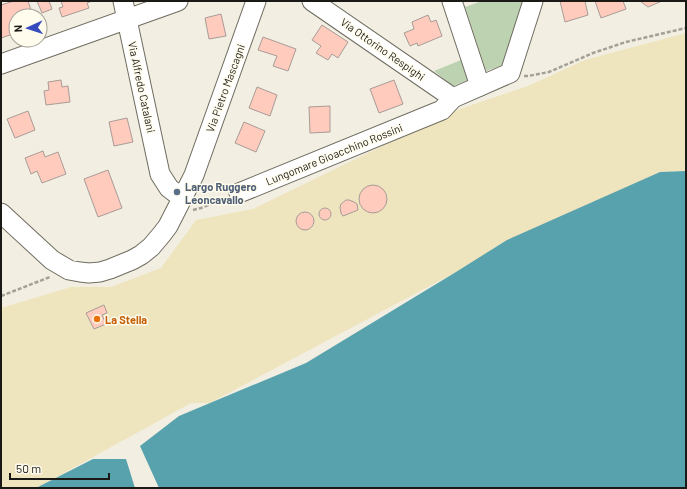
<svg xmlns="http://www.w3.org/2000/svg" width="687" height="489" viewBox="0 0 687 489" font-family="Barlow,sans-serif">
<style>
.green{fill:#bcd2b1}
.sand{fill:#eee5bf}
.water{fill:#58a2ae}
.building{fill:#fecbbd;stroke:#a99b97}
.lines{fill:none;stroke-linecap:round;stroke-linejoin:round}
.minor-casing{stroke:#6f6c61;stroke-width:21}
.path{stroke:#a3a096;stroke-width:2.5;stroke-dasharray:4 2;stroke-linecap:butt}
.minor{stroke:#fff;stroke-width:19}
.service-dot{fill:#5c6f8a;stroke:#fffcee;stroke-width:1.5}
.food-dot{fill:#e8710a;stroke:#fffcee;stroke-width:1.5}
.labels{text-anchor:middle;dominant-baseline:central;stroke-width:3;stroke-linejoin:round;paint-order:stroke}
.street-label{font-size:11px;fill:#1a1915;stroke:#fffcee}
.service-label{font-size:11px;font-weight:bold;fill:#4e5e75;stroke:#fffcee;text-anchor:start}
.food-label{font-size:11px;font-weight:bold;fill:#c56008;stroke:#fffcee;text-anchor:start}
</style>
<rect width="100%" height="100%" fill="#f2eee1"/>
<g class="green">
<path d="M482,1h43l-21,64 -18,6 -21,-64z"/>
<path d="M461,60l8,20 -16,6 -19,-15z"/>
</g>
<path class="sand" d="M686,33v138l-26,1 -204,100 -246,131h-19l-154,85h-36v-180l70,-21h40l50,-19 35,-48 57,-11 201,-98 74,-25 57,-26z"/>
<g class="water">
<path d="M686,171v317h-527l-19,-42 39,-30 127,-53 150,-91 51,-32 153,-68z"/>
<path d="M93,459h33l9,29h-99z"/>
</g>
<g class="building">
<path d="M14,1h14l5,15h-17v17l-15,5v-33z"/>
<path d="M37,1h12l3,8 -10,4z"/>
<path d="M61,1h31l-5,2 2,5 -27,9 -3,-9 4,-1z"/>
<path d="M560,1h25l3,14 -23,7z"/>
<path d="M595,1h28l3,8 -25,9z"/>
<path d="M640,1h22l-14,6z"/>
<path d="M221,14l5,22 -17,3 -4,-21z"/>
<path d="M428,15l3,7 5,-2 6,16 -24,10 -1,-3 -7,3 -6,-13 10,-4 -2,-7z"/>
<path d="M322,25l26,17 -10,16 -6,-4 -4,6 -12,-7 5,-7 -9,-6z"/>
<path d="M263,37l33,12 -8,22 -15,-5 4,-10 -19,-6z"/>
<path d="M61,80l1,7 6,-1 2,16 -24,3 -2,-14 5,-1 -1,-8z"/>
<path d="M394,80l9,24 -24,9 -9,-24z"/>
<path d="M257,87l20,8 -7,21 -21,-8z"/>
<path d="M330,106v26l-20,1 -1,-26z"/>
<path d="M28,111l7,19 -20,8 -8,-19z"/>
<path d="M127,118l6,24 -19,4 -5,-24z"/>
<path d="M244,122l21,9 -9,21 -21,-9z"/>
<path d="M43,151l2,6 13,-5 8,22 -24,9 -5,-12 -6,3 -6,-16z"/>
<path d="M108,170l14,38 -24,9 -14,-38z"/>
<circle cx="373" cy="199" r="14"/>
<path d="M346,200h3l5,2 3,2 1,6 -15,6 -2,-3 -1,-6 1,-3z"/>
<circle cx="325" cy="214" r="6"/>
<circle cx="305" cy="221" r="9"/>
<path d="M104,305l3,8 -5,2 4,9 -12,5 -8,-16z"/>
</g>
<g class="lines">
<g class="minor-casing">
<g id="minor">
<path d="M123,1l37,173 9,14 13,10"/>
<path d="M312,1l141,97"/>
<path d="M452,1l28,85"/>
<path d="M1,64l177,-63"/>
<path d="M239,193l203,-83 11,-12 57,-25 23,-72"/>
<path d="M1,213l51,47 17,10 11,2 9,1 11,-1 10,-3 22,-9 9,-5 10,-8 11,-13 6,-8 26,-51 62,-174"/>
</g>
</g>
<g class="path">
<path d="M524,76h4l21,-4 44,-19 33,-11 60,-14"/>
<path d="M193,210l8,-2 25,-10"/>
<path d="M1,296l49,-19"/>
</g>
<use href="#minor" class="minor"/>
</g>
<circle class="service-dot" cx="177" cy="192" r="4"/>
<circle class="food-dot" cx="97" cy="319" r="4"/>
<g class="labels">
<g class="street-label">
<text transform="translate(383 49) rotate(35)">Via Ottorino Respighi</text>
<text transform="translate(142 87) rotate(78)">Via Alfredo Catalani</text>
<text transform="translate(225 88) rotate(-70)">Via Pietro Mascagni</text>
<text transform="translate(334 154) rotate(-22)">Lungomare Gioacchino Rossini</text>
</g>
<g class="service-label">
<text x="185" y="186">Largo Ruggero<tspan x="185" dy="13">Leoncavallo</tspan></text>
</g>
<g class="food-label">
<text x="105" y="319">La Stella</text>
</g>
</g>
<rect width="687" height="489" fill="none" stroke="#1a1915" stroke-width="4"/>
<g transform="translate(28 28) rotate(267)"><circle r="19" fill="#fffcee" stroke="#a3a197"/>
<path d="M0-3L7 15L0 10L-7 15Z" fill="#374bbd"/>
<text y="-6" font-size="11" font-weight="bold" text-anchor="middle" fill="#1a1915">N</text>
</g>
<path d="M10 473v6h99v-6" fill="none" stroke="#1a1915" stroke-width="2"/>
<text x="16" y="473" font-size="12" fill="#1a1915" stroke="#fffcee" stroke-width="3" paint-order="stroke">50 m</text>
</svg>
